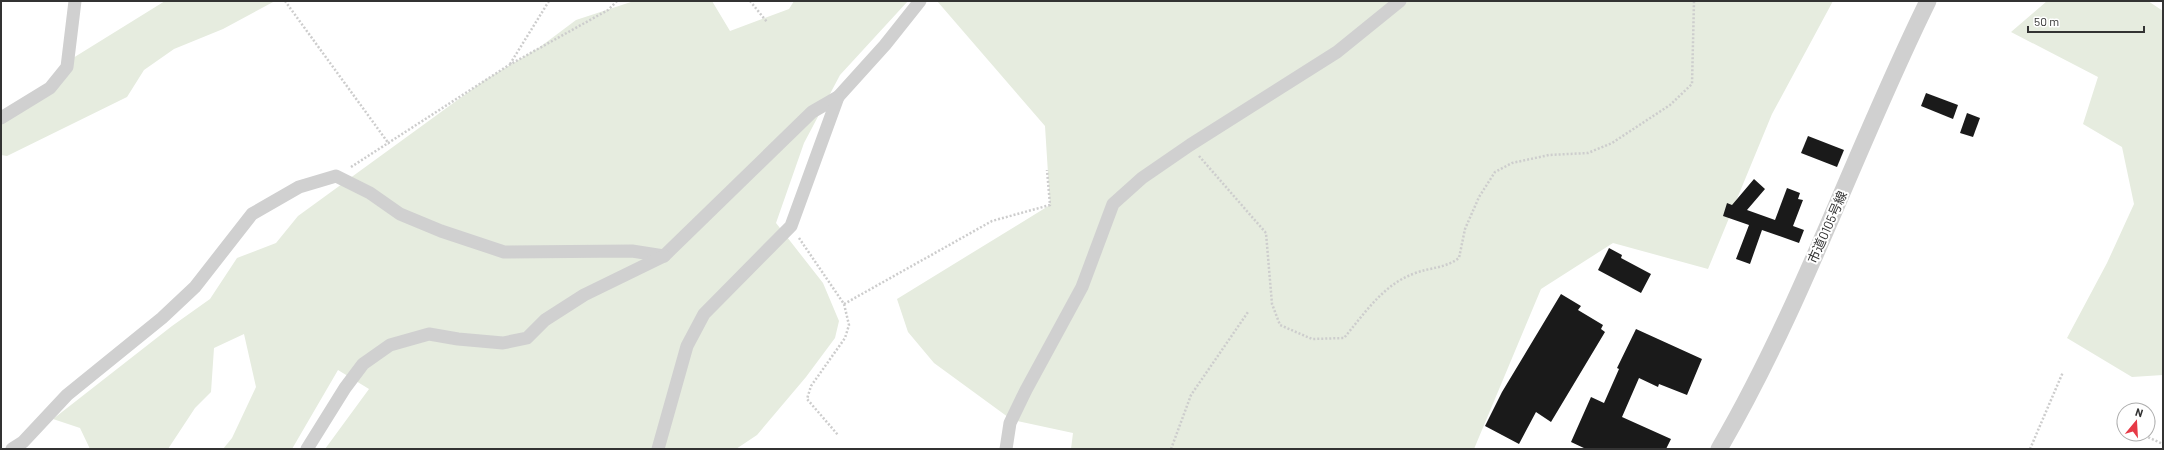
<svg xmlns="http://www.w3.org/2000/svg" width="2164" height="450" viewBox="0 0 2164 450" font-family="Barlow,'Noto Sans JP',sans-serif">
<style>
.green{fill:#e6ecdf}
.building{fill:#1a1a1a}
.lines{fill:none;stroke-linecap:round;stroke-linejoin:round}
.path{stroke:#cdcdcd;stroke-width:2.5;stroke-dasharray:2 2;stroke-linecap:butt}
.minor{stroke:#d0d0d0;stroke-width:13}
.tertiary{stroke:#d0d0d0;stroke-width:17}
.labels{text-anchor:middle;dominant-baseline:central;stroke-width:4;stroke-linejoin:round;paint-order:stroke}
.street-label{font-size:13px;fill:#333;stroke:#fff}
</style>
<rect width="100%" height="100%" fill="#fff"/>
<g class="green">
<path d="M165,1h110l-52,28 -49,20 -30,21 -17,27 -120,59 -6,-1v-42l56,-33 16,-22z"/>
<path d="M634,1h78l18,30 59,-22 5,-8h114l-68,74 -36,68 -28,80 47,60 16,38 -4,17 -29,39 -49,58 -21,14h-411l44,-60 -31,-19 -46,79h-69l9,-11 24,-51 -12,-53 -30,14 -3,44 -16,16 -27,41h-78l-10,-21 -27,-9 119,-93 38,-27 27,-41 39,-15 22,-27 187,-136 55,-33 36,-27z"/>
<path d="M937,1h896l-61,113 -64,155 -95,-26 -72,46 -67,160h-403l2,-16 -61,-13 -78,-57 -26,-31 -11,-33 153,-94 -5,-79z"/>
<path d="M2047,1h101l15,10v364l-31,2 -65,-39 40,-75 27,-59 -12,-57 -39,-23 15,-47 -87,-45z"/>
</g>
<g class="building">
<path d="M1926,93l32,12 -5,14 -32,-13z"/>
<path d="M1967,113l13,5 -7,19 -13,-4z"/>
<path d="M1808,136l36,14 -7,17 -36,-14z"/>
<path d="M1754,179l11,10 -18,21 28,10 12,-32 13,5 -2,6 5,1 -10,26 11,4 -5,13 -37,-13 -12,34 -14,-5 13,-34 -26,-9 4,-13 5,2z"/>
<path d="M1609,248l13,7 -1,3 30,16 -10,19 -43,-23z"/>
<path d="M1561,294l20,12 -3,4 25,15 -2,4 4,3 -54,90 -15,-10 -17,32 -34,-18 17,-34z"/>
<path d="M1636,329l66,30 -15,36 -28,-11 -1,3 -19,-9 -17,39 49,22 -5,10h-80l-15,-7 20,-45 13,6 15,-34 -2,-1z"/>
</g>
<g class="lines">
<g class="path">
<path d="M285,1l104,143"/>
<path d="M750,1l17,21"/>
<path d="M510,64l39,-63"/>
<path d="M1199,156l67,77 6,71 8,21 32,14 32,-1c20,-24 39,-53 69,-64 17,-7 31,-5 46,-16l6,-29 14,-32 16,-25 17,-9 37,-8 39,-2 24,-10 58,-38 22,-21 2,-83"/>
<path d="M351,167l158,-102 99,-55 9,-9"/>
<path d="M799,238l45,66 5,21 -4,13 -34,48 -4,13 31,36"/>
<path d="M844,304l148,-83 58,-16 -3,-35"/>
<path d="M2141,434l22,10"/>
<path d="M1171,449l20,-54 57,-83"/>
<path d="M2030,449l33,-77"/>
</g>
<g class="minor">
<path d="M1,118l49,-30 17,-21 8,-66"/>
<path d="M12,449l11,-7 44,-47 95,-77 33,-31 57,-73 47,-27 37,-11 34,17 30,21 41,17 63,21 128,-1 32,5 148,-144 26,-15 47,-52 35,-44"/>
<path d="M307,449l38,-61 18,-24 27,-19 39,-11 29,5 45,4 24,-5 18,-18 39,-25 80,-39"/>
<path d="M658,449l29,-103 17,-32 87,-88 47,-129"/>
<path d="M1006,449l4,-26 16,-33 56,-103 31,-83 29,-26 48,-33 147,-93 63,-51"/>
</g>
<path class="tertiary" d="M1719,449c83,-142 136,-300 209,-448"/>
</g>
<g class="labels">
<g class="street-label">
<text transform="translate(1827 227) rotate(-66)">市道0105号線</text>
</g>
</g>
<rect width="2164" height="450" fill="none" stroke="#333333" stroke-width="4"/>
<g transform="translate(2136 422) rotate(18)"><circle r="19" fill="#ffffff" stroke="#adadad"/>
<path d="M0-3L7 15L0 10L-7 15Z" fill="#e63946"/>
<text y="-6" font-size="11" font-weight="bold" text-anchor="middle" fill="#333333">N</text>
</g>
<path d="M2028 26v6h116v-6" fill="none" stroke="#333333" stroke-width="2"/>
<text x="2034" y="26" font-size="12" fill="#333333" stroke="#ffffff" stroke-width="3" paint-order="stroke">50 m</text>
</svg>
